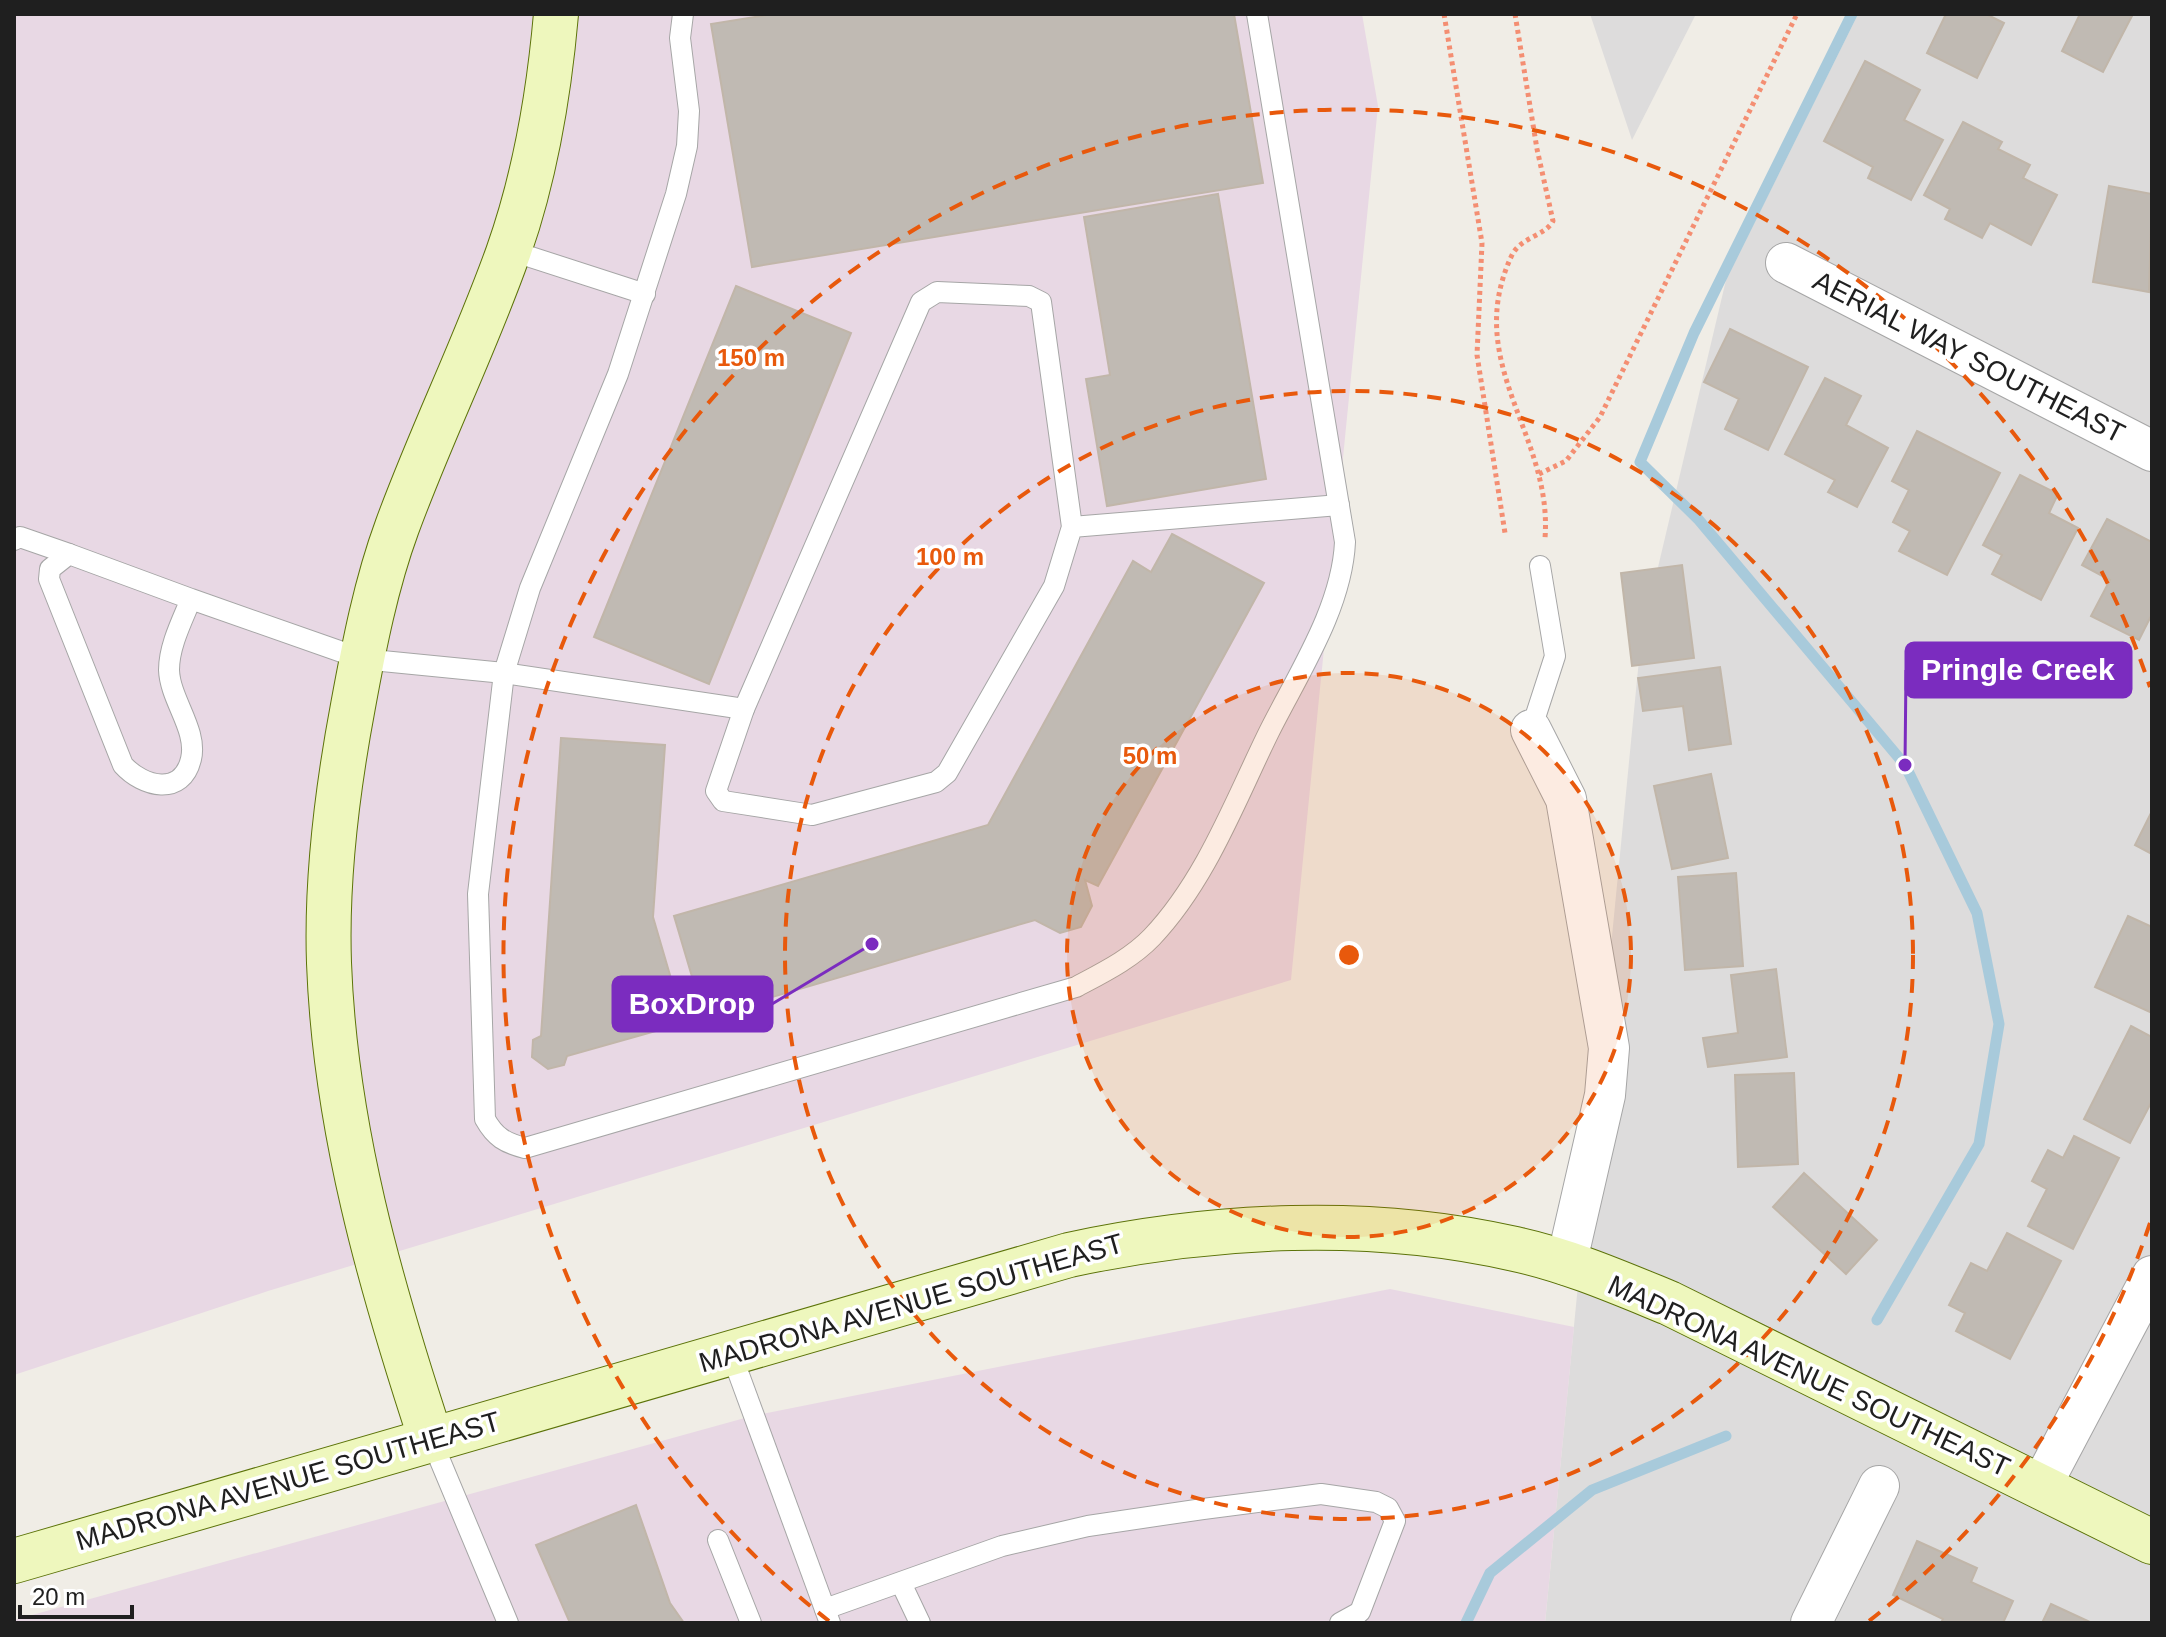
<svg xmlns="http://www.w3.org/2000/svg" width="2166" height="1637" viewBox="0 0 2166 1637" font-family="Arial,sans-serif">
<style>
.residential{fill:#dddcdc}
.industrial{fill:#e8d8e4}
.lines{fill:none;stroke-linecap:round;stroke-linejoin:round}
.stream{stroke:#a8cadb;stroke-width:11}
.building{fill:#c0bab3;stroke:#c1b6a9;stroke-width:2}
.lane-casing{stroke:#a6a6a6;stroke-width:22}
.street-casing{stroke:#a6a6a6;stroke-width:42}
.secondary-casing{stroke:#5c7309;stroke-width:46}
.path{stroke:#f48e72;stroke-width:5;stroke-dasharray:4 4;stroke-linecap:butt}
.lane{stroke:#fff;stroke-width:20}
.street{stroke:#fff;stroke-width:40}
.secondary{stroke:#eef7bd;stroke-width:44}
.ring{fill:none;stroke:#e8590c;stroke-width:4;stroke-dasharray:14 10}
.labels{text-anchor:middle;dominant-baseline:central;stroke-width:7;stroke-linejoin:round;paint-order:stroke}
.street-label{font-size:28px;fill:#1f1f1f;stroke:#fff}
.centre{fill:#e8590c;stroke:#fff;stroke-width:4}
.ring-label{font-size:24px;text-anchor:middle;font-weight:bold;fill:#e8590c;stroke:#fff;stroke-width:7;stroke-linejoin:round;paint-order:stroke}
.leader{fill:none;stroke:#7b2cbf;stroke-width:3}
.callout-dot{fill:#7b2cbf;stroke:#fff;stroke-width:3}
.callout{fill:#7b2cbf;stroke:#7b2cbf;stroke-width:3}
.callout-label{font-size:30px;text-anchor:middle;font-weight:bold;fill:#fff}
</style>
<rect width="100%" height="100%" fill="#f0ede6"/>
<g class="residential">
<path d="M1590,14h106l-64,126z"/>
<path d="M1858,14h294v1609h-607l96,-984 85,-359z"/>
</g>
<g class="industrial">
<path d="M14,14h1348l16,92 -87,874 -1023,311 -254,84z"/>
<path d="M1390,1289l184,38 -29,296h-1531v-3l738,-204z"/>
</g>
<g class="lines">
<g class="stream">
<path d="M1852,14l-158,319 -54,129 58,57 207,246 72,148 22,111 -20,120 -102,176"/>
<path d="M1466,1623l24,-50 102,-83 134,-54"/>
</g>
</g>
<g class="building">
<path d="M773,14h461l29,169 -511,84 -41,-243z"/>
<path d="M1946,14h40l18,9 -27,55 -50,-25z"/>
<path d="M2080,14h53l-30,58 -41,-21z"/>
<path d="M1865,61l55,29 -16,30 39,20 -32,60 -43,-22 5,-11 -49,-26z"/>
<path d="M1963,122l39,20 -4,7 32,16 -7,13 34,17 -26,50 -41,-22 -8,15 -37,-19 5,-10 -26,-14z"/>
<path d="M2109,186l43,8 -3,98 -56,-10z"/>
<path d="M1218,194l48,285 -159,27 -21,-127 24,-4 -26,-158z"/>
<path d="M736,286l115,47 -142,351 -115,-47z"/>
<path d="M1730,329l78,38 -40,83 -43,-21 14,-30 -35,-17z"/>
<path d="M1825,378l36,18 -15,29 42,23 -31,59 -29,-15 7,-12 -50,-26z"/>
<path d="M1917,431l83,42 -53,102 -48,-24 11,-20 -17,-9 16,-32 -17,-9z"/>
<path d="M2020,475l38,19 -9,19 29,15 -37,72 -49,-26 10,-19 -19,-10z"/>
<path d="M2107,519l45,23v72l-13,26 -48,-24 19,-36 -28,-15z"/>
<path d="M1172,534l92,49 -166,303 -13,-6 7,26 -11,21 -21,6 -25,-13 -331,97 -30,-101 314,-91 145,-264 18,11z"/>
<path d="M1682,565l12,93 -62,8 -11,-93z"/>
<path d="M1720,667l11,77 -42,6 -6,-44 -40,5 -5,-33z"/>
<path d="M561,738l104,7 -12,172 31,106 -117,33 -3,9 -16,4 -16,-12 1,-17 8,-4z"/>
<path d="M1711,774l17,84 -56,11 -18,-83z"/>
<path d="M2152,811v43l-17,-9z"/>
<path d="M1736,873l7,93 -58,4 -7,-93z"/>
<path d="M2128,916l24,11v86l-57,-26z"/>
<path d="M1776,969l11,88 -79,10 -5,-29 35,-5 -7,-58z"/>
<path d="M2131,1026l21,11v64l-22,42 -46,-24z"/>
<path d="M1794,1073l4,91 -60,3 -3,-92z"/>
<path d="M2074,1136l45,22 -46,91 -45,-23 19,-37 -15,-8 16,-31 15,8z"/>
<path d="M1804,1173l73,67 -31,34 -73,-67z"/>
<path d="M2007,1233l54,28 -51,98 -54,-28 9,-18 -16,-8 22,-42 16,8z"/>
<path d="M636,1505l34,98 14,20h-114l-34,-78z"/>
<path d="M1917,1541l60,27 -6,14 42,19 -10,22h-62l2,-4 -50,-24z"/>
<path d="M2051,1604l41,19h-50z"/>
</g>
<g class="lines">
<g class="lane-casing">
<g id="lane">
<path d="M683,14l-3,24 9,73 -2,35 -11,48 -58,180 -88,214 -26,85 -26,221 7,225c10,18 20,24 40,29l551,-161c26,-14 55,-28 76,-50 54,-57 83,-136 117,-205 29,-58 73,-124 76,-190l-88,-528"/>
<path d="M509,250l136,44"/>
<path d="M1072,527l-31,-225 -12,-6 -92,-4 -16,10 -177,407 -28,82 7,10 89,14 124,-33 11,-9 107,-187 18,-59 267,-22"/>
<path d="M14,540l6,-3 49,17"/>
<path d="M191,599l-122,-45 -19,15 -1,10 74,186c20,22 59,32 68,-6 7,-29 -21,-59 -22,-89 0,-24 13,-49 22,-71l171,60 142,14 240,36"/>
<path d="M1531,730l24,-74 -15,-90"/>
<path d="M731,1353l99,270"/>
<path d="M431,1439l77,184"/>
<path d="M718,1540l33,83"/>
<path d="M901,1583l19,40"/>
<path d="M825,1609l177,-63 86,-20 115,-17 118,-15 55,8 12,6 7,13 -35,91 -20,11"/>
</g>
</g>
<g class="street-casing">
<g id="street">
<path d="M1786,263l366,188"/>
<path d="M1531,730l35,69 43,249 -4,47 -39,170"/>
<path d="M2041,1486l111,-210"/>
<path d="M1811,1623l68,-137"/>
</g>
</g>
<g class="secondary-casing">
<g id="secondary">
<path d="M431,1439c-51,-155 -96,-312 -102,-476 -3,-86 8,-172 24,-257 11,-60 23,-122 44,-179 34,-93 78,-181 111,-274 27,-76 41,-159 48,-239"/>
<path d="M14,1561l1055,-306c144,-31 301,-39 446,-6 52,11 105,34 154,54l483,239"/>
</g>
</g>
<g class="path">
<path d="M1444,14l38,229 -5,112 28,178"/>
<path d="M1515,14l22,135 16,72c-8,15 -32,16 -41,34 -51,108 41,179 33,283"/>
<path d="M1539,474l27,-13 34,-44 197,-403"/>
</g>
<use href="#lane" class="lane"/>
<use href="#street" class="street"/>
<use href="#secondary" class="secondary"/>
</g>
<circle cx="1349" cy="955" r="282" fill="#e8590c" fill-opacity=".12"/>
<g class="ring">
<circle cx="1349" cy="955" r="282"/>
<circle cx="1349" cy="955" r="564"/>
<path d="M2150 1223A845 845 0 0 1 1869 1621M829 1621A845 845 0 1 1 2150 687"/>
</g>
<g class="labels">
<g class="street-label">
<text transform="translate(1969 357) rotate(27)">AERIAL WAY SOUTHEAST</text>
<text transform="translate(911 1303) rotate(-16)">MADRONA AVENUE SOUTHEAST</text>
<text transform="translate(1809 1376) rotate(25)">MADRONA AVENUE SOUTHEAST</text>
<text transform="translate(288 1481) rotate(-16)">MADRONA AVENUE SOUTHEAST</text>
</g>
</g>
<circle cx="1349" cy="955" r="12" class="centre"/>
<g class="ring-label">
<text x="751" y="366">150 m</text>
<text x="950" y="565">100 m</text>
<text x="1150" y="764">50 m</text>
</g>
<path class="leader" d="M1905 765L1906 670M872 944L772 1004"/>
<g class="callout-dot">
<circle cx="1905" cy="765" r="8"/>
<circle cx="872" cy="944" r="8"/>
</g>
<g class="callout">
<rect x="1906" y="643" width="225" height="54" rx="8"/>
<rect x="613" y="977" width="159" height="54" rx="8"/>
</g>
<g class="callout-label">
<text x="2018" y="680">Pringle Creek</text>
<text x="692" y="1014">BoxDrop</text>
</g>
<rect width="2166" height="1637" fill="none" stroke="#1f1f1f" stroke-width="32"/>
<path d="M20 1605v12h112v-12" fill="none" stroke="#1f1f1f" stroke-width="4"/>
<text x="32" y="1605" font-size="24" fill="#1f1f1f" stroke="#ffffff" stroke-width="6" paint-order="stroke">20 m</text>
</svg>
